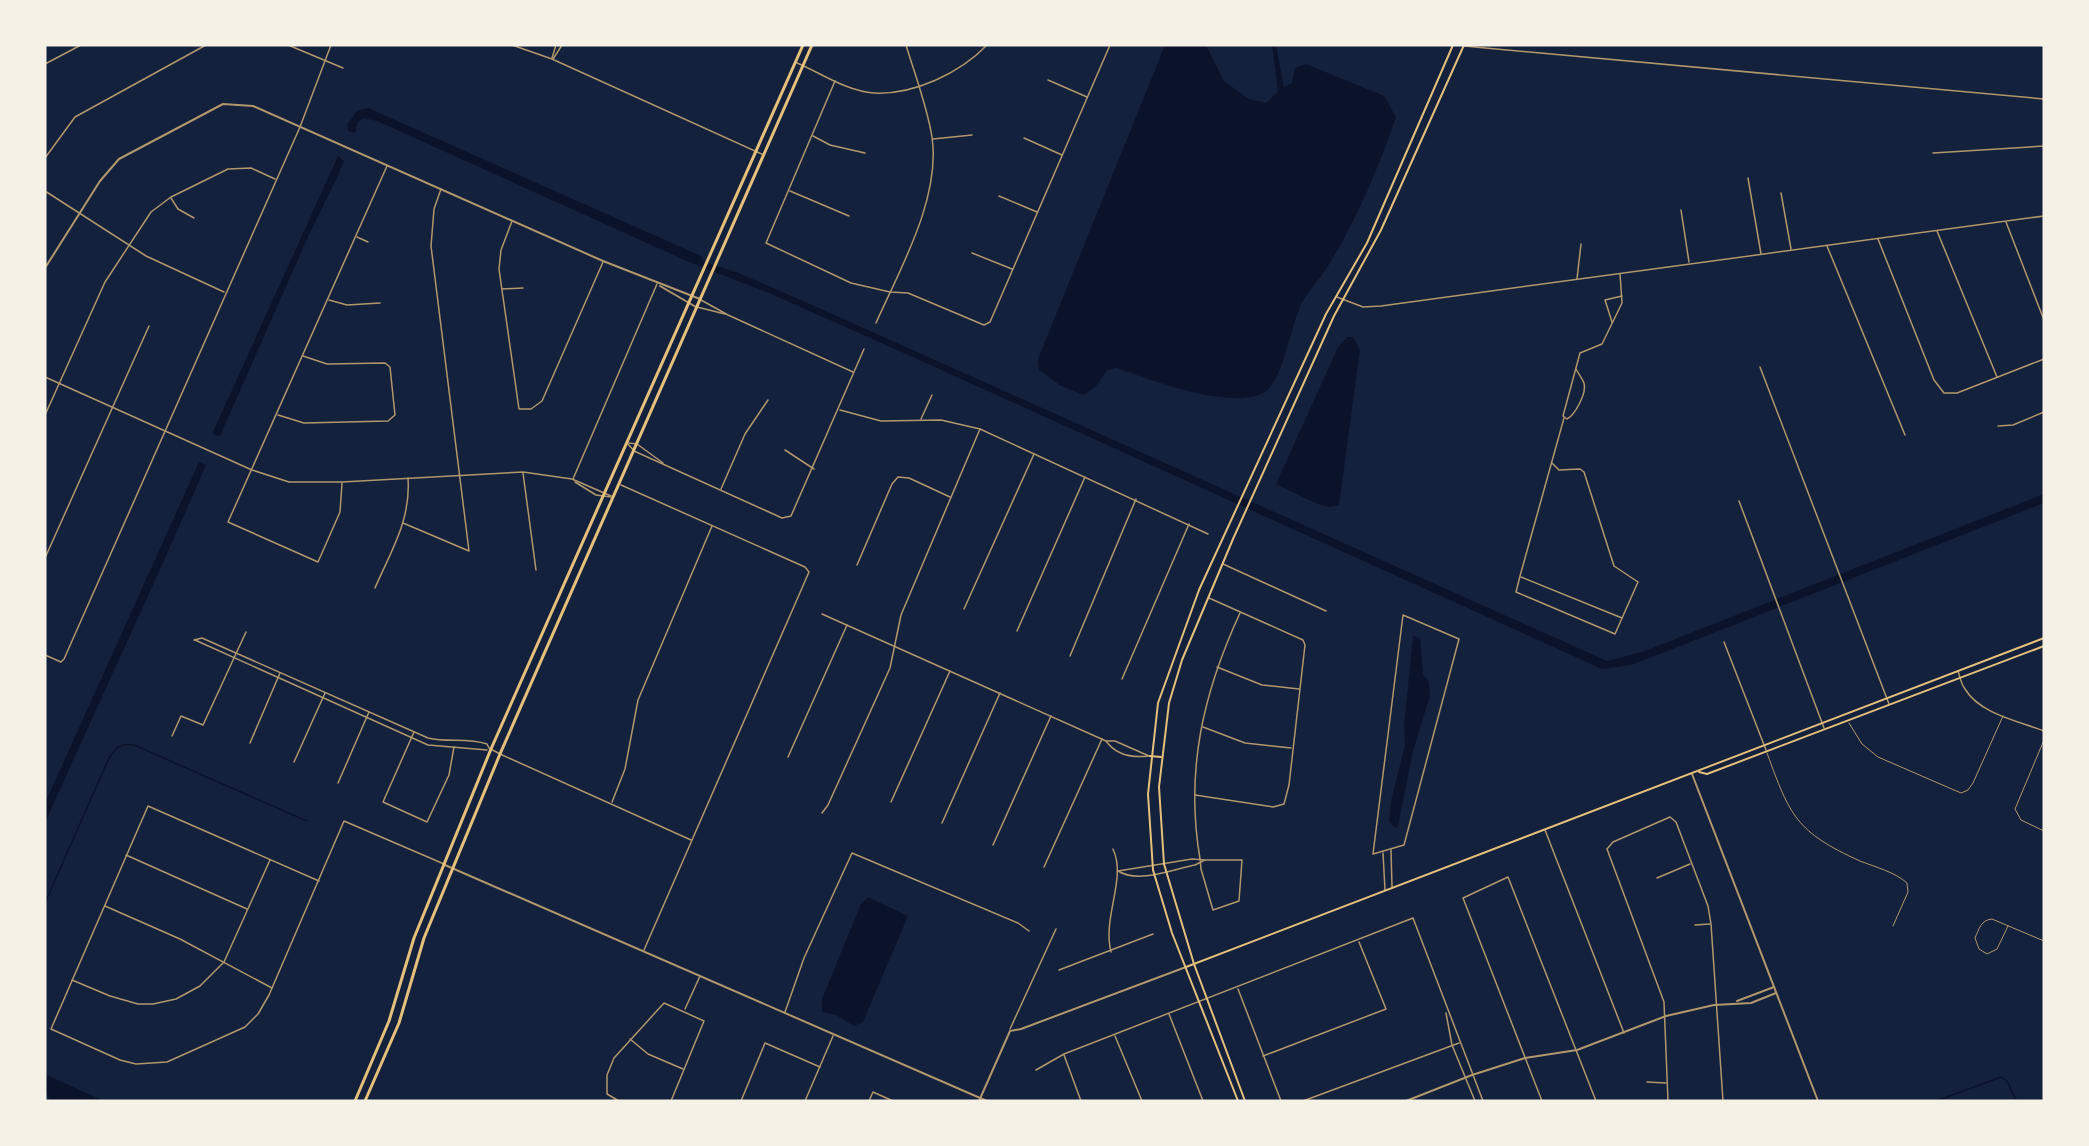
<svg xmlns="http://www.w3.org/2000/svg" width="2089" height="1146" viewBox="0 0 2089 1146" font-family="'Golos Text',sans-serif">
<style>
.water{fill:#0b132b}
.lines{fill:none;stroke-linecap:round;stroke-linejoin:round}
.stream{stroke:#0b132b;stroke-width:1.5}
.service{stroke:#b1986c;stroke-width:1}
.minor{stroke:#b1986c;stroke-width:1.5}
.tertiary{stroke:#b1986c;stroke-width:2}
.secondary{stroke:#e5c07b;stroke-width:2}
.primary{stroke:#e5c07b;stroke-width:3}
</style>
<rect width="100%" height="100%" fill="#14213d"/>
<g class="water">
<path d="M1165,45h41l18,36 25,18 17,4 12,-12 -6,-46h4l8,42 8,-4 3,-15 11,-4 78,32 12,21c-17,50 -40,104 -68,149 -8,14 -22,26 -28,41 -9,21 -17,70 -34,84 -30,22 -118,-12 -149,-23l-10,2 -10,15 -13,10 -23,-9 -22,-16 -1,-11z"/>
<path d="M368,108l333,148 3,6 32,10 74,32 797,357 35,-9 402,-158v9l-384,151 -29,11 -29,4 -696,-315 -137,-61 -80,-31 -312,-141 -14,-3 -5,4 -3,11 -7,-2 -1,-6 10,-14z"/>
<path d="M338,156l6,5 -4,10 -33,68 -87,197 -8,-2z"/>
<path d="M1347,337h6l7,13 -21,155 -10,2 -14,-4 -39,-19 62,-137z"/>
<path d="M199,462l7,3c-52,121 -108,239 -161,358v-20z"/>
<path d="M1413,636l7,2 3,36 6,8 1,14 -17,55 -15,75 -3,2 -6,-7 2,-20 14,-56 -1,-20z"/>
<path d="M868,897l40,19 -45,106 -9,4 -18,-11 -14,-3v-13l39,-95z"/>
<path d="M45,1075l4,1 55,25h-54l-5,-11z"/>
</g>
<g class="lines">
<g class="stream">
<path d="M45,903l64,-145c7,-11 11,-15 25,-13l173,76"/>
<path d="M1936,1101l65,-24 6,4 9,20"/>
</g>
<g class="service">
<path d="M1849,723l13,21 16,13 83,36 7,-3 5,-7 30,-67"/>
<path d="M2044,740l-29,69 6,11 23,11"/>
<path d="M1767,753c23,63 29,79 93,108 15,6 35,11 47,22l1,9 -15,34"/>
<path d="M2008,926l-11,23 -10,5 -8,-5 -4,-11c4,-9 6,-18 17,-19l52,22"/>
</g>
<g class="minor">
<path d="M288,45l55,23"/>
<path d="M512,45l40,14 212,96"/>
<path d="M1464,46l580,53"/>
<path d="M552,58l4,-13"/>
<path d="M553,59l9,-14"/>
<path d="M797,63c24,10 49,28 77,30 40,2 86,-20 113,-48"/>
<path d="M45,64l36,-19"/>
<path d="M1048,80l39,17"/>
<path d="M835,81l-69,162 85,40 39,9 18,1 76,32 6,-3 120,-277"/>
<path d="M813,136l17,9 35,8"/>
<path d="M1024,138l38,17"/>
<path d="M933,139l39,-4"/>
<path d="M1933,153l111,-7"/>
<path d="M45,158l30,-41 131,-72"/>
<path d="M1748,178l13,76"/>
<path d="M45,191l101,65 78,36"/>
<path d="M790,191l59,25"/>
<path d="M1781,193l10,56"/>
<path d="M999,196l38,16"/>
<path d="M171,198l7,11 16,9"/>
<path d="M1681,210l8,52"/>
<path d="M512,221l-11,29 -2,19 20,140h12l11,-8 61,-139"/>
<path d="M2006,222l38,98"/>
<path d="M1937,231l60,146"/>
<path d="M357,237l11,5"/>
<path d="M1878,239l56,141 10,13h13l87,-34"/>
<path d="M1827,246l78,189"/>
<path d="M972,253l40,16"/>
<path d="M1577,279l4,-35"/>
<path d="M502,289l21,-1"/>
<path d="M1337,297l26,10 18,-1 663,-90"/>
<path d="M329,300l18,5 33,-2"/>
<path d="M701,300l27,15 125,57"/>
<path d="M697,307l28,7"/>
<path d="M1612,322l-7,-22 17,-4"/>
<path d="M876,323c24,-54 65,-125 56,-186 -5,-31 -17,-62 -26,-92"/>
<path d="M1760,367l129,337"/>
<path d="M1576,369c2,4 6,9 8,14 3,10 -9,32 -17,36l-4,-3 17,-63 22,-9 20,-41 -2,-29"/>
<path d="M45,377l207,93 37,12h53l181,-10 49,7 39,17"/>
<path d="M840,410l41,11 60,-1 39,9 228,105"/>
<path d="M45,415l60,-133 46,-70 20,-15 57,-28 23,-1 24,11"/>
<path d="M278,415l26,8 84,-2 7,-6 -5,-48 -5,-4 -58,1 -24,-8"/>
<path d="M921,419l11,-24"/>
<path d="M1998,426l15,-1 31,-13"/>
<path d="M629,443l8,1 26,19"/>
<path d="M628,444l6,7 148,67 9,-2 73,-167"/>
<path d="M785,450l29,19"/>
<path d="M1552,463l7,7 21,-1 4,3 30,94 24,16 -23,52 -99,-42 4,-16 44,-158"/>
<path d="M523,473l13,97"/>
<path d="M573,479l84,-195"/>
<path d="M575,482l21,13 15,2"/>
<path d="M342,483l-2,29 -22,50 -90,-40 159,-356"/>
<path d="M621,485l184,82 4,5 -165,378"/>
<path d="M721,489l24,-55 23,-34"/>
<path d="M1739,501l85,227"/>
<path d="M403,523l66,28 -38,-305 3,-37 7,-20"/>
<path d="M45,558l104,-232"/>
<path d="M1223,564l103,47"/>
<path d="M857,565l35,-81 6,-7 11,1 41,19"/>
<path d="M1521,577l101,41"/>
<path d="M375,588c16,-37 36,-68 33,-110"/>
<path d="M964,609l70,-155"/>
<path d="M822,614l284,127h9l34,15"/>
<path d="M1403,615l56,24 -55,206 -31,9z"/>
<path d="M1017,631l68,-154"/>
<path d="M194,640l8,-2 226,100c20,5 39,-1 59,6l2,4 11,6 191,86"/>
<path d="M195,640l233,105 59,5"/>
<path d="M1724,642l42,108"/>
<path d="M45,655l16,7 3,-3 236,-532 31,-82"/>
<path d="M1070,656l66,-157"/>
<path d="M1217,667l45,18 37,4"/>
<path d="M1958,671c2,6 3,13 7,18 15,25 53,32 79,42"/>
<path d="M1122,679l67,-155"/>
<path d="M1203,727l42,16 46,5"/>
<path d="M414,732l-31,70 44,20 22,-47 5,-28"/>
<path d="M172,736l9,-20 22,9 43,-93"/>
<path d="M1106,741c10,14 27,17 43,15"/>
<path d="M250,743l30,-70"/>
<path d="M788,757l59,-132"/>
<path d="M294,762l31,-69"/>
<path d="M338,783l31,-71"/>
<path d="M1195,795l78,12 11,-3 5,-19 16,-140 -2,-5 -94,-42"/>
<path d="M612,802l13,-33 13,-69 74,-174"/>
<path d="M891,802l59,-131"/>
<path d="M822,813l6,-8 62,-137 11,-53 79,-186"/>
<path d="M942,823l58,-130"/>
<path d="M1545,830l79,203"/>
<path d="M993,845l58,-129"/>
<path d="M1391,850l1,37"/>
<path d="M1383,853l2,37"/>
<path d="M126,855l121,54"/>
<path d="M1205,860l-10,5c-21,4 -57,19 -77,6l74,-12 13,1h37l-3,41 -26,9 -12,-41 -1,-10c-15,-88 3,-166 40,-246"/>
<path d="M1044,867l58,-128"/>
<path d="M1657,878l33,-14"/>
<path d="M319,881l-171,-75 -97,223 69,31 16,4 31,-2 78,-35 13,-13 11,-19 75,-174 100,43"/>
<path d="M105,906l75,33 92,49"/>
<path d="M1695,925l15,-1"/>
<path d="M1111,952c-9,-35 16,-73 2,-103"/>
<path d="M1059,970l94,-36"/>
<path d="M72,980l38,16 28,8h15l23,-5 24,-13 24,-24 46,-102"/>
<path d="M1238,989l43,112"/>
<path d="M685,1009l15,-33"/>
<path d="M785,1012l19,-54 48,-105 166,70 11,8"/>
<path d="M1446,1013l6,32 23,56"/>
<path d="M1169,1014l34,87"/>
<path d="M1010,1029l46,-100"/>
<path d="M1115,1036l27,65"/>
<path d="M630,1039l18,15 35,15"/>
<path d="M1064,1055l17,46"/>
<path d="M1263,1056l123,-47 -27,-67"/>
<path d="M1036,1070l28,-16 349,-136 70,183"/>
<path d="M1647,1082l19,1"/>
<path d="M619,1101l-12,-7v-19l7,-17 50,-55 40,18 -33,80"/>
<path d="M741,1101l24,-58 55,24"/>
<path d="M805,1101l28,-65"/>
<path d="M869,1101l4,-9 20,9"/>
<path d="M1303,1101l156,-58"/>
<path d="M1542,1101l-79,-203 45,-21 88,224"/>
<path d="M1668,1101l-4,-99 -57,-153 6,-7 57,-25 6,5 32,84 3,18 12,177"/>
</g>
<g class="tertiary">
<path d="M45,268l55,-87 19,-22 104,-55 30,2 350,155 97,38"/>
<path d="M660,286l36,21"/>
<path d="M1692,774l126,327"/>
<path d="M445,865l542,236"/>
<path d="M1737,1001l37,-14"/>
<path d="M979,1101l31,-70 11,-2 165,-62"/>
<path d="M1406,1101l66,-26 53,-17 52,-8 89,-34 48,-11 37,-2 25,-10"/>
</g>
<g class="secondary">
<path d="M1150,756l11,1"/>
<path d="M1699,772l8,2 337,-128"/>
<path d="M1186,967l858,-329"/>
<path d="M1238,1101l-66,-168 -19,-63 -5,-76 10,-91 41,-113 127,-276 41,-71 86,-198"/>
<path d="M1245,1101l-51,-137 -30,-100 -5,-77 10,-84 13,-43 51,-121 101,-223 47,-86 83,-185"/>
</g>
<g class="primary">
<path d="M355,1101l34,-80 25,-83 77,-189 312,-704"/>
<path d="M365,1101l34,-78 25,-85 76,-184 312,-709"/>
</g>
</g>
<rect width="2089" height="1146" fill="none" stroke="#f6f1e7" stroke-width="93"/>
</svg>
